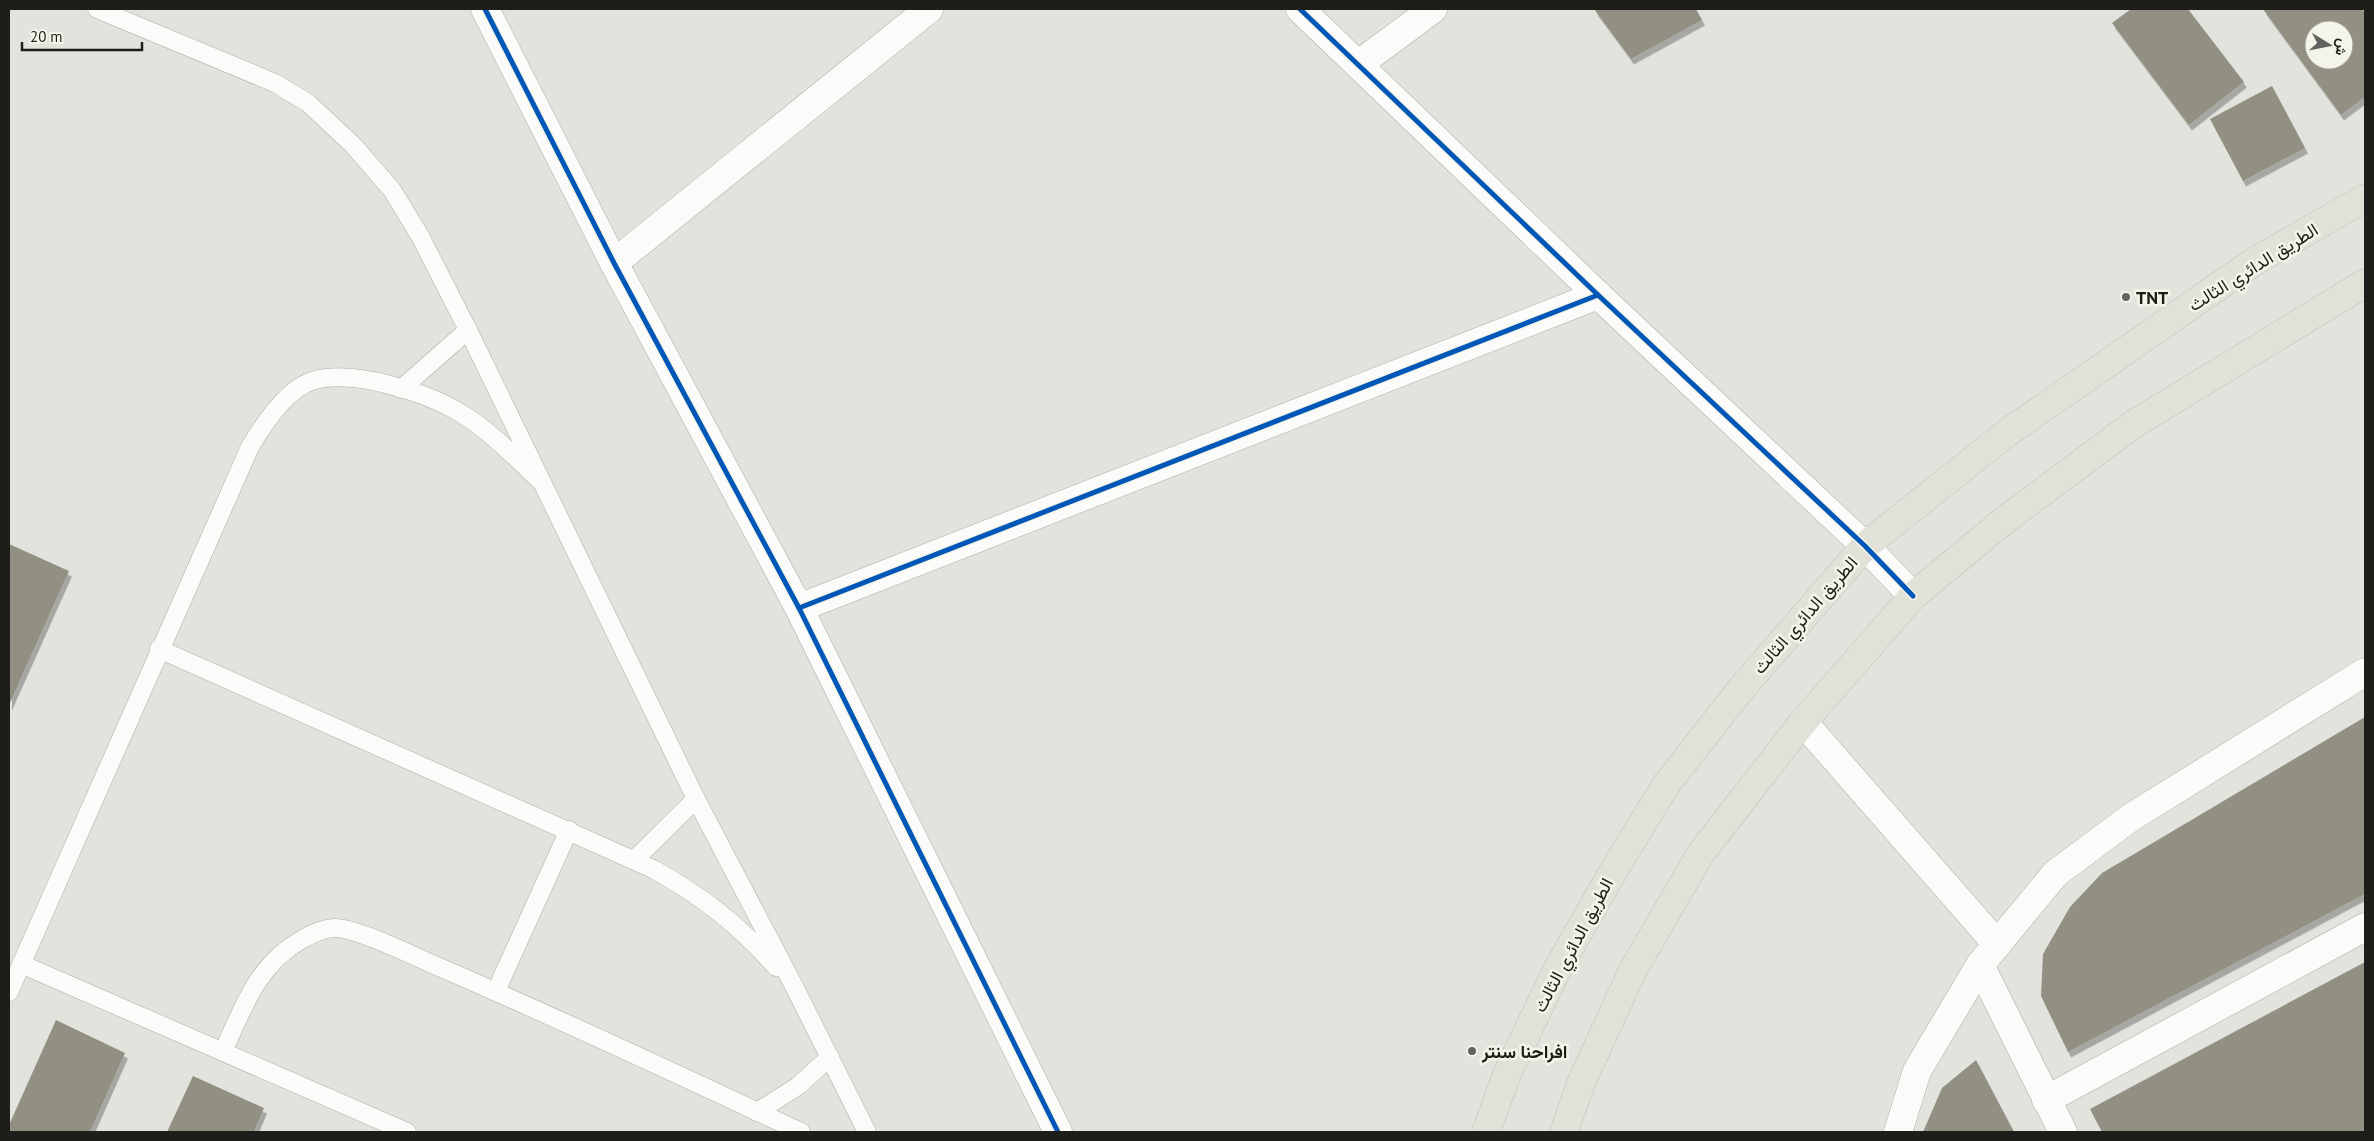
<svg xmlns="http://www.w3.org/2000/svg" width="2374" height="1141" viewBox="0 0 2374 1141" font-family="'PT Sans',Vazirmatn,sans-serif">
<style>
.building{fill:#919083;fill-rule:evenodd;filter:url(#shadow)}
.lines{fill:none;stroke-linecap:round;stroke-linejoin:round}
.service-casing{stroke:#acaca8;stroke-width:19}
.minor-casing{stroke:#acaca8;stroke-width:29}
.primary-casing{stroke:#bfbfbc;stroke-width:29}
.service{stroke:#fbfbfa;stroke-width:18}
.minor{stroke:#fbfbfa;stroke-width:28}
.primary{stroke:#e1e1d8;stroke-width:28}
.cycleway-casing{stroke:#f4f4e8;stroke-width:8}
.cycleway{stroke:#0057b8;stroke-width:5}
.poi-dot{fill:#62625e;stroke:#f4f4e8;stroke-width:2}
.labels{text-anchor:middle;dominant-baseline:central;stroke-width:5;stroke-linejoin:round;paint-order:stroke}
.street-label{font-size:18px;fill:#1d1d19;stroke:#f4f4e8}
.poi-label{font-size:18px;font-weight:bold;fill:#1d1d19;stroke:#f4f4e8;text-anchor:start}
</style>
<defs>
<filter id="shadow"><feDropShadow dx="3" dy="5.5" stdDeviation="0" flood-color="#0004"/></filter>
</defs>
<rect width="100%" height="100%" fill="#e3e3de"/>
<g class="building">
<path d="M1594,9h102l6,11 -71,39z"/>
<path d="M2131,9h57l56,73 -55,43 -77,-102z"/>
<path d="M2263,9h99l3,4v84l-24,18zM2314,30h30v30h-30z"/>
<path d="M2272,86l33,62 -62,33 -33,-62z"/>
<path d="M9,544l60,27 -60,134z"/>
<path d="M2365,717v177l-297,158 -27,-56 2,-42 27,-47 32,-34z"/>
<path d="M2365,962v170h-263l-12,-23z"/>
<path d="M56,1020l69,33 -35,79h-81v-7z"/>
<path d="M1976,1060l38,72h-91l19,-44z"/>
<path d="M193,1076l71,32 -10,24h-87z"/>
</g>
<g class="lines">
<g class="service-casing">
<g id="service">
<path d="M97,9l178,74 33,20 45,42 39,45 28,46 48,94 228,469 99,189 72,144"/>
<path d="M401,389l67,-59"/>
<path d="M159,649l494,220c49,27 86,56 123,98"/>
<path d="M634,860l62,-61"/>
<path d="M21,964l386,168"/>
<path d="M496,991l73,-161"/>
<path d="M9,992l241,-545c13,-22 37,-58 62,-66 40,-13 116,12 150,33 29,18 52,42 76,65"/>
<path d="M223,1052c20,-44 34,-87 78,-112 10,-6 21,-11 32,-12 20,-2 79,27 99,36 124,53 247,111 369,168"/>
<path d="M757,1112l41,-26 32,-29"/>
</g>
</g>
<g class="minor-casing">
<g id="minor">
<path d="M485,9l129,254 185,345 259,524"/>
<path d="M1300,9l298,286 267,251 48,50"/>
<path d="M1359,64l74,-55"/>
<path d="M614,263l315,-254"/>
<path d="M799,608l799,-313"/>
<path d="M1803,722l194,222"/>
<path d="M1980,965l83,167"/>
<path d="M2046,1100l319,-173"/>
<path d="M1898,1132l19,-61 63,-106 75,-91 75,-56 235,-146"/>
</g>
</g>
<g class="primary-casing">
<g id="primary">
<path d="M1486,1132l21,-58 51,-106 59,-103 49,-80 75,-96 124,-143 142,-113 245,-170 113,-65"/>
<path d="M1564,1132l17,-49 52,-113 68,-117 102,-131 110,-126 93,-77 128,-95 231,-141"/>
</g>
</g>
<use href="#service" class="service"/>
<use href="#minor" class="minor"/>
<use href="#primary" class="primary"/>
<g class="cycleway-casing">
<g id="cycleway">
<path d="M485,9l129,254 185,345 259,524"/>
<path d="M1300,9l298,286 267,251 48,50"/>
<path d="M799,608l799,-313"/>
</g>
</g>
<use href="#cycleway" class="cycleway"/>
</g>
<g class="poi-dot">
<circle cx="2126" cy="297" r="5"/>
<circle cx="1472" cy="1051" r="5"/>
</g>
<g class="labels">
<g class="street-label">
<text transform="translate(2253 267) rotate(-32)">الطريق الدائري الثالث</text>
<text transform="translate(1805 615) rotate(-49)">الطريق الدائري الثالث</text>
<text transform="translate(1573 945) rotate(-62)">الطريق الدائري الثالث</text>
</g>
<g class="poi-label">
<text x="2136" y="297">TNT</text>
<text x="1482" y="1051">افراحنا سنتر</text>
</g>
</g>
<rect width="2374" height="1141" fill="none" stroke="#1d1d19" stroke-width="20"/>
<g transform="translate(2329 45) rotate(100)"><circle r="24" fill="#f4f4e8" stroke="#9e9e95"/>
<path d="M0-4L9 19L0 12L-9 19Z" fill="#62625e"/>
<text y="-8" font-size="14" font-weight="bold" text-anchor="middle" fill="#1d1d19">ش</text>
</g>
<path d="M22 42v8h120v-8" fill="none" stroke="#1d1d19" stroke-width="2.5"/>
<text x="30" y="42" font-size="15" fill="#1d1d19" stroke="#f4f4e8" stroke-width="4" paint-order="stroke">20 m</text>
</svg>
